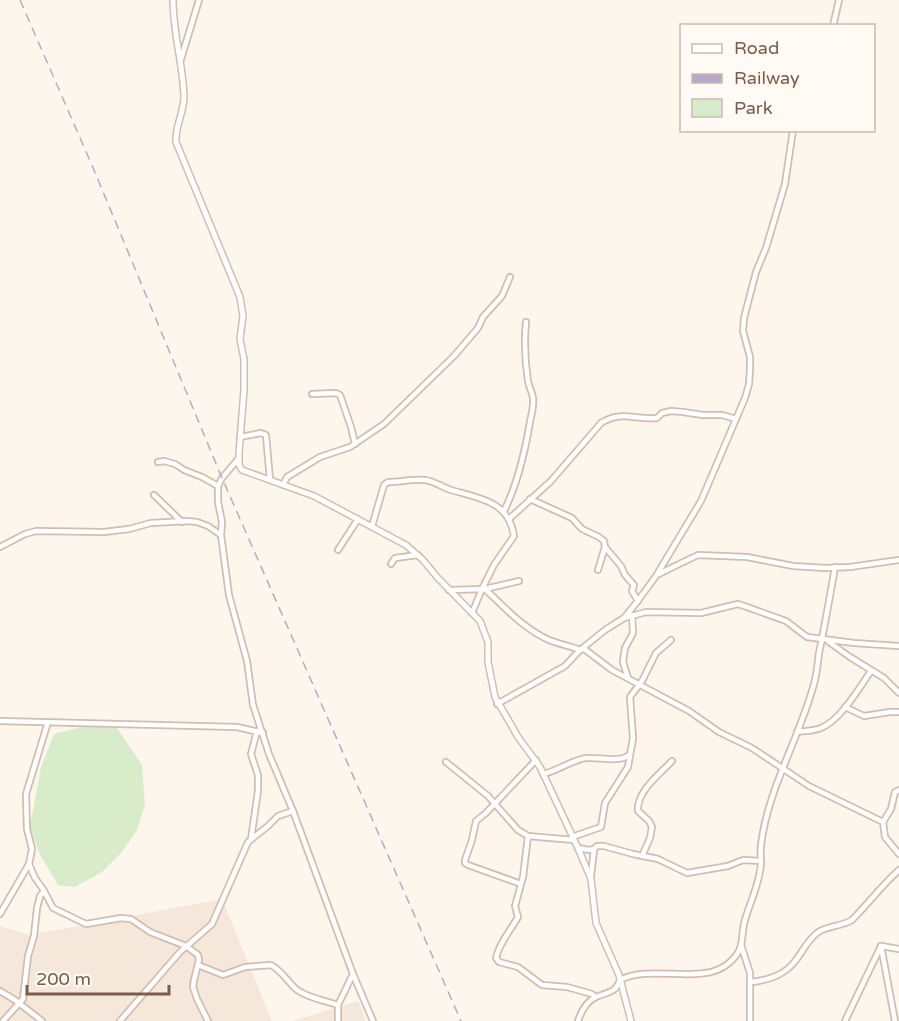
<svg xmlns="http://www.w3.org/2000/svg" width="899" height="1021" viewBox="0 0 899 1021" font-family="'Varela Round',sans-serif">
<style>
.residential{fill:#f5e8da}
.green{fill:#d8ecc9}
.lines{fill:none;stroke-linecap:round;stroke-linejoin:round}
.minor-casing{stroke:#d1beb0;stroke-width:8}
.tertiary-casing{stroke:#d1beb0;stroke-width:8}
.minor{stroke:#fff;stroke-width:4.5}
.tertiary{stroke:#fff;stroke-width:5}
.rail{stroke:#b9a8c9;stroke-width:1.5;stroke-dasharray:9 6;stroke-linecap:butt}
</style>
<rect width="100%" height="100%" fill="#fdf6ec"/>
<g class="residential">
<path d="M222,899l50,122h-272v-95l30,9z"/>
<path d="M358,1001l8,20h-74z"/>
</g>
<path class="green" d="M85,726l32,2 25,37 3,40 -8,25 -16,23 -19,19 -27,15 -17,-2 -19,-32 -9,-26 11,-60 13,-33z"/>
<g class="lines">
<g class="minor-casing">
<g id="minor">
<path d="M833,26l6,-26"/>
<path d="M181,59l18,-59"/>
<path d="M312,394l24,-1 4,2 11,32 4,17"/>
<path d="M240,437l21,-4 5,2 4,45"/>
<path d="M158,462l6,-1 11,3 9,6 18,7 16,9"/>
<path d="M283,485l4,-8 5,-3 28,-17 30,-10 34,-23 70,-68 24,-28 5,-11 19,-21 8,-19"/>
<path d="M154,495l28,27"/>
<path d="M530,499l42,19 10,11 17,8 5,4 1,6 16,19 4,9 9,10 -2,6 6,10"/>
<path d="M504,511c14,-28 21,-59 26,-89 1,-7 4,-15 3,-23 0,-6 -4,-11 -5,-18 -3,-19 -4,-39 -2,-59"/>
<path d="M509,519l42,-38 50,-58c20,-13 34,-3 56,-5l5,-5 9,-2 12,1 20,3h19l14,4"/>
<path d="M372,526l12,-41 4,-3c12,0 25,-3 37,-2 9,1 17,7 26,10 28,8 58,11 63,46l-20,29 -12,24 -10,24"/>
<path d="M221,535l1,-13 -4,-20v-16l4,-8 17,-20"/>
<path d="M0,547l25,-13 11,-3 68,1 25,-3 22,-6 36,-2 10,1 11,4 13,9 8,60 18,66 6,44 16,49 24,57 60,163 20,47"/>
<path d="M338,550l20,-31"/>
<path d="M391,564l4,-6 23,-3"/>
<path d="M598,570l7,-23"/>
<path d="M659,574l16,-8 23,-11 49,2 46,9 33,2 24,-1 49,-7"/>
<path d="M485,589l34,-8"/>
<path d="M449,590l36,-1c19,18 39,40 64,51 10,4 21,6 32,10"/>
<path d="M624,618l22,-6 55,1 37,-9 9,3 39,14 21,16 47,6 45,3"/>
<path d="M829,642l21,15 34,21 15,15"/>
<path d="M583,648l29,22 77,41 30,21 33,16 57,38 74,36 2,15 14,17"/>
<path d="M628,678l-5,-16 1,-8 1,-6 8,-15 -1,-18"/>
<path d="M497,704l68,-38 14,-15 26,-21 19,-12 13,-16 19,-26 45,-75 44,-103 4,-14 1,-15v-12l-7,-26 1,-13 12,-46 10,-24 19,-64 8,-54"/>
<path d="M845,707l19,9 26,-4h9"/>
<path d="M0,721l237,6 26,6"/>
<path d="M797,732c8,-1 17,-1 24,-4 20,-8 38,-40 50,-57"/>
<path d="M446,762l42,34 30,34 10,6 46,4"/>
<path d="M543,774c15,-3 30,-15 44,-16 13,-1 32,5 42,-3"/>
<path d="M883,822l8,-13 4,-17 4,-2"/>
<path d="M528,836l-5,41 -8,29 3,11c-7,13 -19,26 -22,41l3,4 19,5 24,18 25,2 25,7 3,3"/>
<path d="M572,837l29,-10 4,-24 23,-36 5,-29 -3,-41 12,-16 14,-28 15,-13"/>
<path d="M251,839l7,-48v-16l-7,-21 6,-23"/>
<path d="M578,848l11,2 5,-1 3,-3h7l29,8 25,5 29,14 41,-7 15,-6 18,1"/>
<path d="M642,856l8,-18 2,-11 -3,-6 -11,-10c-2,-19 22,-37 34,-50"/>
<path d="M29,864l6,14 8,11 10,19 33,16 35,-6 10,1 19,13 36,14 12,9 1,5 -5,20 -1,7 4,12 11,22"/>
<path d="M591,876l3,-27"/>
<path d="M521,884l-53,-19 -3,-2v-3l7,-20 4,-19 10,-8 50,-53"/>
<path d="M0,914l29,-50 3,-15 -5,-20 -1,-35 22,-72"/>
<path d="M741,945l9,28v48"/>
<path d="M881,946l14,75"/>
<path d="M198,965l25,10 22,-8 26,-2c11,6 16,16 25,24 9,8 30,12 42,16"/>
<path d="M751,982c18,-2 34,-7 45,-22 7,-9 11,-19 21,-27 11,-8 24,-6 35,-13 16,-16 30,-35 47,-50"/>
<path d="M0,991l15,9 27,21"/>
<path d="M3,1021l20,-22 5,-43 6,-20 3,-28 3,-12 4,-5"/>
<path d="M120,1021l60,-69 32,-28 36,-82 20,-16 10,-10 15,-5"/>
<path d="M338,1021v-16l15,-31"/>
<path d="M578,1021c3,-9 9,-20 18,-24 11,-5 20,-4 24,-17 32,-17 84,7 110,-18 16,-14 10,-25 15,-42 5,-18 15,-37 16,-57 0,-6 -1,-12 0,-18 7,-58 40,-109 54,-165 2,-9 3,-18 4,-27 6,-28 11,-57 16,-86"/>
<path d="M845,1021l36,-75 18,3"/>
</g>
</g>
<g class="tertiary-casing">
<path id="tertiary" d="M173,0c0,33 10,64 11,97 0,15 -9,29 -8,45l64,155 3,19 -3,23 4,20v31l-5,63v12l3,5 72,26 92,49 17,15 14,17 43,44 8,21v20l7,35 23,40 22,30 38,81 13,31 5,44 23,52 12,46"/>
</g>
<use href="#minor" class="minor"/>
<use href="#tertiary" class="tertiary"/>
<path class="rail" d="M20,0l74,170 128,308 239,543"/>
</g>
<rect x="680" y="24" width="195" height="108" fill="#fffaf3" stroke="#cabbb1" stroke-width="1.5"/>
<rect x="692" y="44" width="30" height="9" fill="#ffffff" stroke="#cabbb1" stroke-width="1.5"/>
<text x="734" y="54" font-size="18" fill="#7a5c4d">Road</text>
<rect x="692" y="74" width="30" height="9" fill="#b9a8c9" stroke="#cabbb1" stroke-width="1.5"/>
<text x="734" y="84" font-size="18" fill="#7a5c4d">Railway</text>
<rect x="692" y="99" width="30" height="18" fill="#d8ecc9" stroke="#cabbb1" stroke-width="1.5"/>
<text x="734" y="114" font-size="18" fill="#7a5c4d">Park</text>
<path d="M27 985v9h142v-9" fill="none" stroke="#7a5c4d" stroke-width="3"/>
<text x="36" y="985" font-size="18" fill="#7a5c4d" stroke="#fffaf3" stroke-width="4.5" paint-order="stroke">200 m</text>
</svg>
